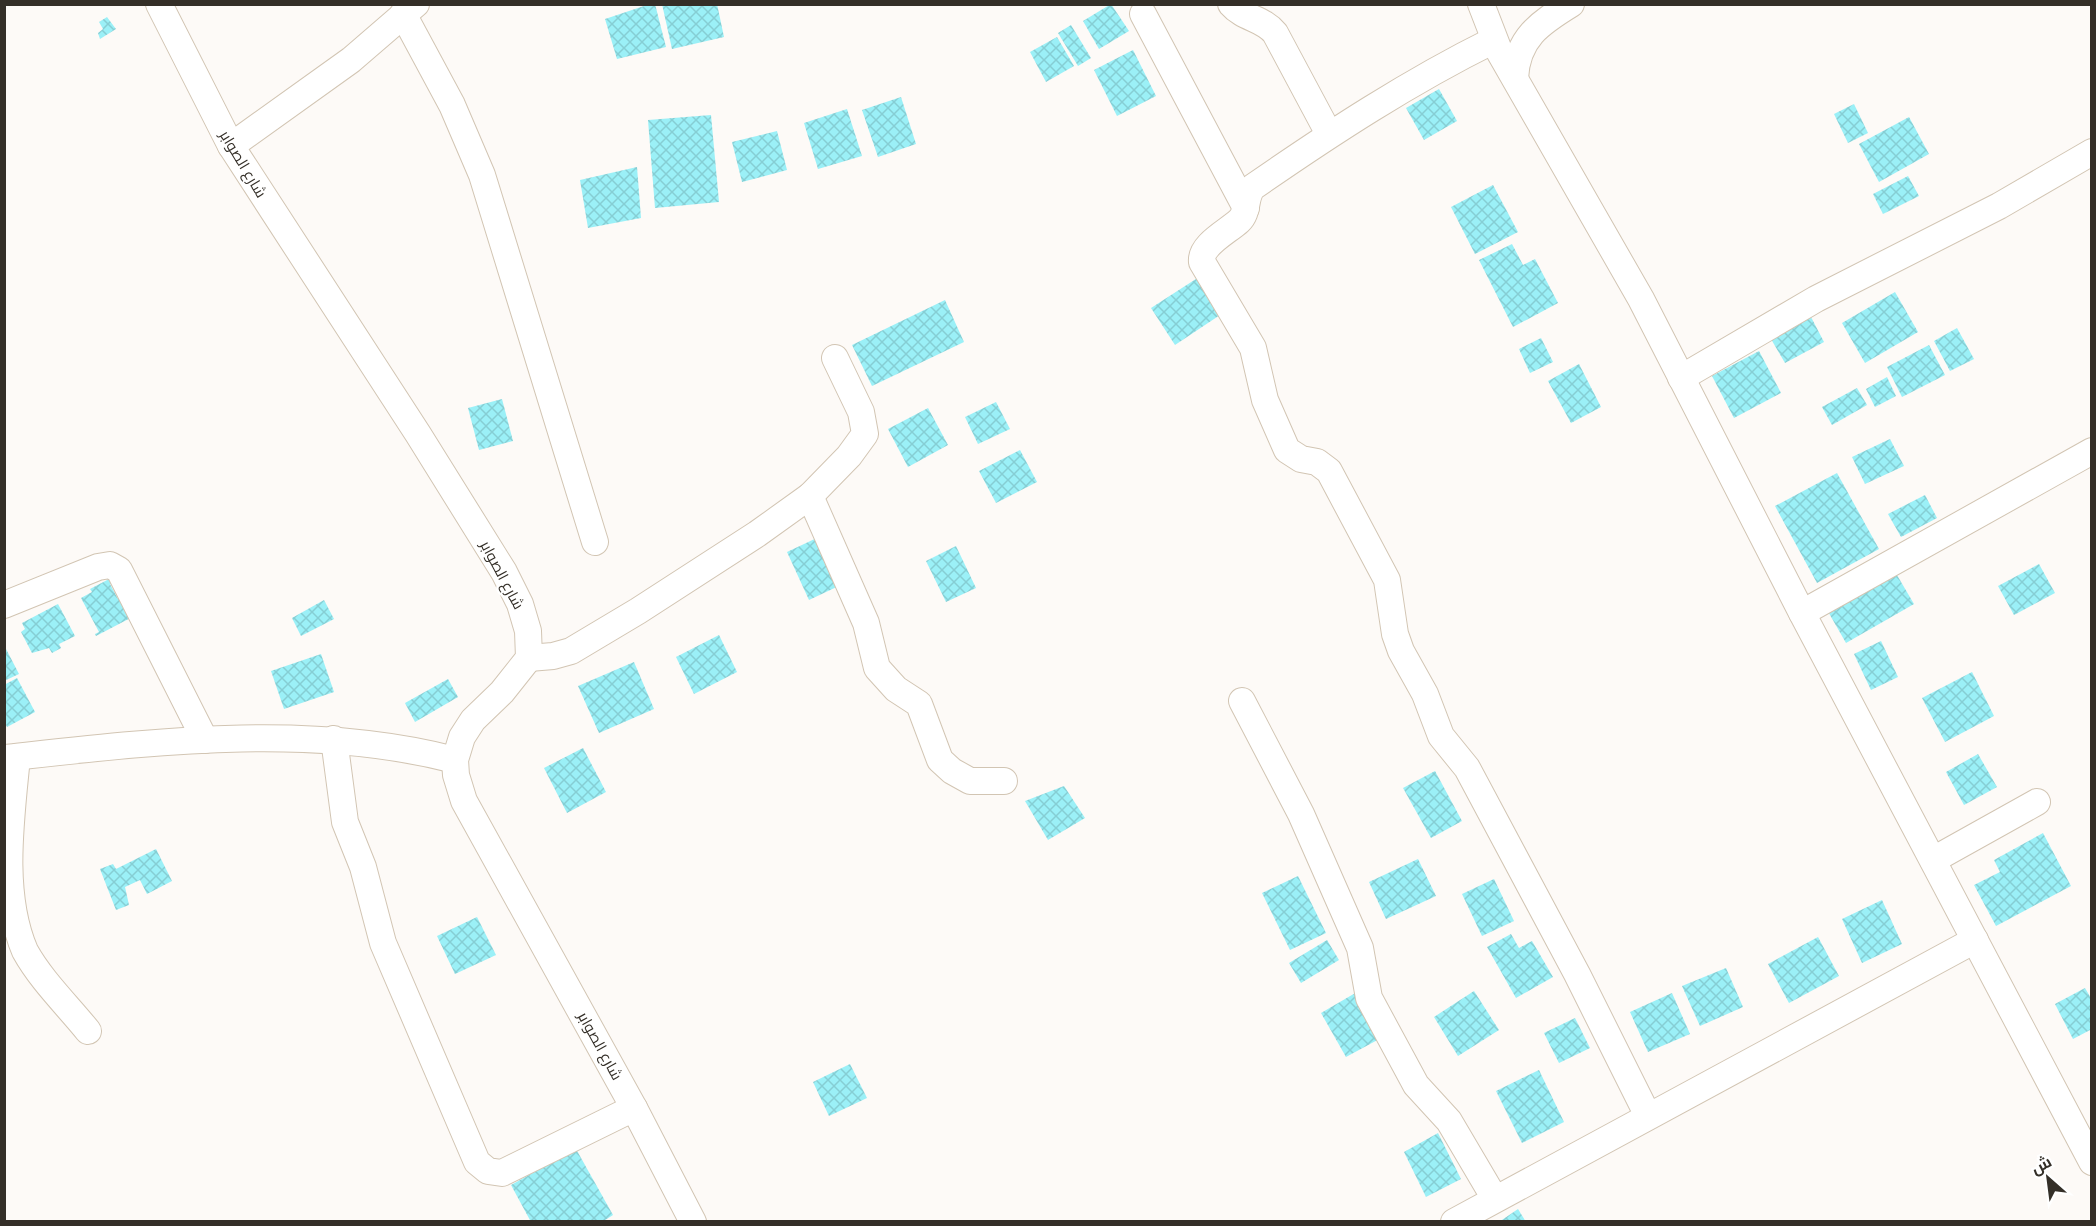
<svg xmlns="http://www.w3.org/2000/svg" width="2096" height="1226" viewBox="0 0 2096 1226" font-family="'Varela Round',Cairo,sans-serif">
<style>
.building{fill:url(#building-cross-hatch)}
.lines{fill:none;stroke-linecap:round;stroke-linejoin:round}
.minor-casing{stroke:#d2c5b3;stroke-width:28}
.minor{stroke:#fff;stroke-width:26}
.labels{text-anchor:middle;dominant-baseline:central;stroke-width:5;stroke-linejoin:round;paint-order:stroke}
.street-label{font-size:15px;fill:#342f28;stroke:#fff}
</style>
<defs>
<pattern id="building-cross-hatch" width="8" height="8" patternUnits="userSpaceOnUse" patternTransform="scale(1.5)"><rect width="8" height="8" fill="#9bf0f7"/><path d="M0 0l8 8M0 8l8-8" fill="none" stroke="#86ced4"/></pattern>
</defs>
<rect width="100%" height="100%" fill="#fdfaf7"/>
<g class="building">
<path d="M650,4h5l11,43 -49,12 -12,-40z"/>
<path d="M662,4h55l7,33 -52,12z"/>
<path d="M1111,4l18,27 -30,18 -16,-28z"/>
<path d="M107,17l9,12 -16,10 -2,-6 5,-4 -4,-7z"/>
<path d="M1071,25l20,33 -13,8 -20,-33z"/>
<path d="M1057,37l17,29 -28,16 -16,-30z"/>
<path d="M1133,50l23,46 -39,20 -23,-46z"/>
<path d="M1439,89l18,32 -33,19 -18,-32z"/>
<path d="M901,97l15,47 -38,13 -16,-47z"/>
<path d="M1854,104l14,29 -20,10 -14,-29z"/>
<path d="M847,109l15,47 -44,13 -14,-46z"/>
<path d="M711,115l8,87 -64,6 -7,-88z"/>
<path d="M1909,117l20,37 -50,28 -20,-38z"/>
<path d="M777,131l10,39 -45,12 -10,-40z"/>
<path d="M637,167l4,51 -53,10 -8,-48z"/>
<path d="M1908,176l11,20 -36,18 -10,-20z"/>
<path d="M1493,185l25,47 -43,22 -24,-47z"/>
<path d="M1512,244l11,21 12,-6 23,44 -45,24 -34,-67z"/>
<path d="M1199,277l24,36 -48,32 -24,-37z"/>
<path d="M1895,292l23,40 -53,31 -23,-40z"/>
<path d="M945,300l19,42 -92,44 -20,-41z"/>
<path d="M1811,317l13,25 -39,21 -14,-24z"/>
<path d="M1957,328l17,31 -24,12 -16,-30z"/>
<path d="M1541,338l12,24 -23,11 -11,-24z"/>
<path d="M1929,345l16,30 -43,22 -15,-30z"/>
<path d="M1759,351l22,42 -47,25 -22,-42z"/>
<path d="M1579,364l22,43 -30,16 -23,-42z"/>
<path d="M1887,377l9,19 -21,11 -9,-18z"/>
<path d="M1857,388l10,17 -35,20 -10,-18z"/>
<path d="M502,399l11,42 -34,9 -11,-42z"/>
<path d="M996,402l14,27 -32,15 -13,-27z"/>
<path d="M928,408l20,37 -40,22 -20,-38z"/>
<path d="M1890,439l14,27 -39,18 -13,-27z"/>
<path d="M1020,450l17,32 -41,21 -17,-32z"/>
<path d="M1837,473l42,76 -62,34 -42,-77z"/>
<path d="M1925,495l12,23 -36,19 -13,-23z"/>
<path d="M821,536l22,48 -34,16 -22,-48z"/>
<path d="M956,546l20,42 -30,14 -20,-41z"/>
<path d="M2039,564l16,29 -41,22 -16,-29z"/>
<path d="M1894,570l20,34 -68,39 -20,-35z"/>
<path d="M111,578l2,4 -3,2 8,15 11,-6 11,20 -44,23 -1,-2 4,-2 -18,-34 11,-6 -2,-3z"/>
<path d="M324,600l10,19 -33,17 -9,-18z"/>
<path d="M58,604l17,32 -16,8 2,4 -9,5 -3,-5 -17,5 -11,-21 4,-3 -3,-6z"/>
<path d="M719,635l18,37 -43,22 -18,-37z"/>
<path d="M1881,641l17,36 -27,13 -17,-36z"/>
<path d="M4,645l15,29 -15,7z"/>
<path d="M321,654l13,38 -50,17 -13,-38z"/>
<path d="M634,662l20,47 -55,24 -21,-47z"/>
<path d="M1972,672l22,44 -49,26 -23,-44z"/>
<path d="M17,678l18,34 -28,15 -3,-6v-36z"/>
<path d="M448,679l10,18 -43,25 -10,-19z"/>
<path d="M583,748l23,44 -39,21 -23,-45z"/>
<path d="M1978,754l19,33 -33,18 -18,-33z"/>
<path d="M1435,771l27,50 -31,17 -28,-50z"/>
<path d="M1064,786l21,32 -37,22 -23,-39z"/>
<path d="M2043,833l28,53 -75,40 -22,-41 26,-13 -6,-12z"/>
<path d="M156,849l16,32 -25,13 -7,-14 -15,7 4,18 -13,5 -16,-41 13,-5 3,5z"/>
<path d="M1418,859l18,37 -50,23 -17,-37z"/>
<path d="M1298,876l28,57 -36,17 -28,-57z"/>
<path d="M1494,879l20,42 -32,15 -20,-42z"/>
<path d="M1882,900l20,44 -40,19 -20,-44z"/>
<path d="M477,917l19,38 -41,19 -18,-38z"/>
<path d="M1511,934l8,14 13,-7 21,36 -37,21 -29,-51z"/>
<path d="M1818,937l21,39 -50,27 -21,-39z"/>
<path d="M1327,940l12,20 -38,23 -12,-20z"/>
<path d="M1726,968l17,39 -43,19 -18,-40z"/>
<path d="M2085,988l7,12v29l-19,10 -18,-35z"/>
<path d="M1474,991l25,39 -41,26 -24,-39z"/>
<path d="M1357,992l26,45 -37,20 -25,-44z"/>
<path d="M1672,993l18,41 -42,18 -18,-40z"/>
<path d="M1575,1018l15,30 -31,15 -15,-30z"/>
<path d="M850,1064l17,34 -38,18 -16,-34z"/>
<path d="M1539,1070l25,52 -42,21 -26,-52z"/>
<path d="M1438,1133l23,46 -35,18 -22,-45z"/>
<path d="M576,1149l37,66 -11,7h-71l-20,-37z"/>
<path d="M1518,1209l8,13h-27z"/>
</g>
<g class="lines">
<g class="minor-casing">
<g id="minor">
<path d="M159,4l72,142 187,288 86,138 16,32 8,27 1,27 -27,34 -29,28 -11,17 -7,23 1,15 8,26 170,307 59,114"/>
<path d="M1231,4c13,15 32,14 44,29l54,101"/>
<path d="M1481,4l19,49 141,246 161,314 290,549"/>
<path d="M403,14l49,91 30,70 113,367"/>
<path d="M1143,14l103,194"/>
<path d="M1494,40c-85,42 -163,93 -241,147 -9,10 -4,25 -14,34 -12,11 -39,24 -37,41l51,86 12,52 22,50 14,9 16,3 12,9 58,109 8,54 6,17 24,43 16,42 26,32 110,206 71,142"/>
<path d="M1515,78c2,-40 25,-55 56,-74"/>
<path d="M231,146l120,-86 65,-56"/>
<path d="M1681,378l135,-79 183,-93 93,-54"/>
<path d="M810,496l56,127 11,45 19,21 23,15 21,56 12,11 18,10h34"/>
<path d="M4,605l94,-38 12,-2 9,5 86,170"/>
<path d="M1802,613l290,-162"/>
<path d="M529,658l24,-2 18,-5 67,-40 119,-77 53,-38 39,-40 16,-22 -4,-22 -26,-54"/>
<path d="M1242,701l59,113 59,134 9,50 47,87 33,36 46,78"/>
<path d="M334,739l11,83 18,45 20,76 94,219 11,9 14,2 132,-65"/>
<path d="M17,757c-6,62 -17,136 8,194 16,29 42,54 63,80"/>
<path d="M4,758c148,-16 305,-36 451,2"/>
<path d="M1933,860l104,-58"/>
<path d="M1454,1222l521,-282"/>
</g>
</g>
<use href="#minor" class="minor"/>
</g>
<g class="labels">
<g class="street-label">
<text transform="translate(243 164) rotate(59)">شارع الصوابر</text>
<text transform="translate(502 575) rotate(62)">شارع الصوابر</text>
<text transform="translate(600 1046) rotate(61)">شارع الصوابر</text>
</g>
</g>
<rect width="2096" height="1226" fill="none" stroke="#342f28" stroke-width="12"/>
<g transform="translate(2048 1178) rotate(332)" stroke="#ffffff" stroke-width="4.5" paint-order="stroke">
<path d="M0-4.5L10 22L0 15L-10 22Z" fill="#342f28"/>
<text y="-9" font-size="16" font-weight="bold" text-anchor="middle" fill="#342f28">ش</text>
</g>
</svg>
